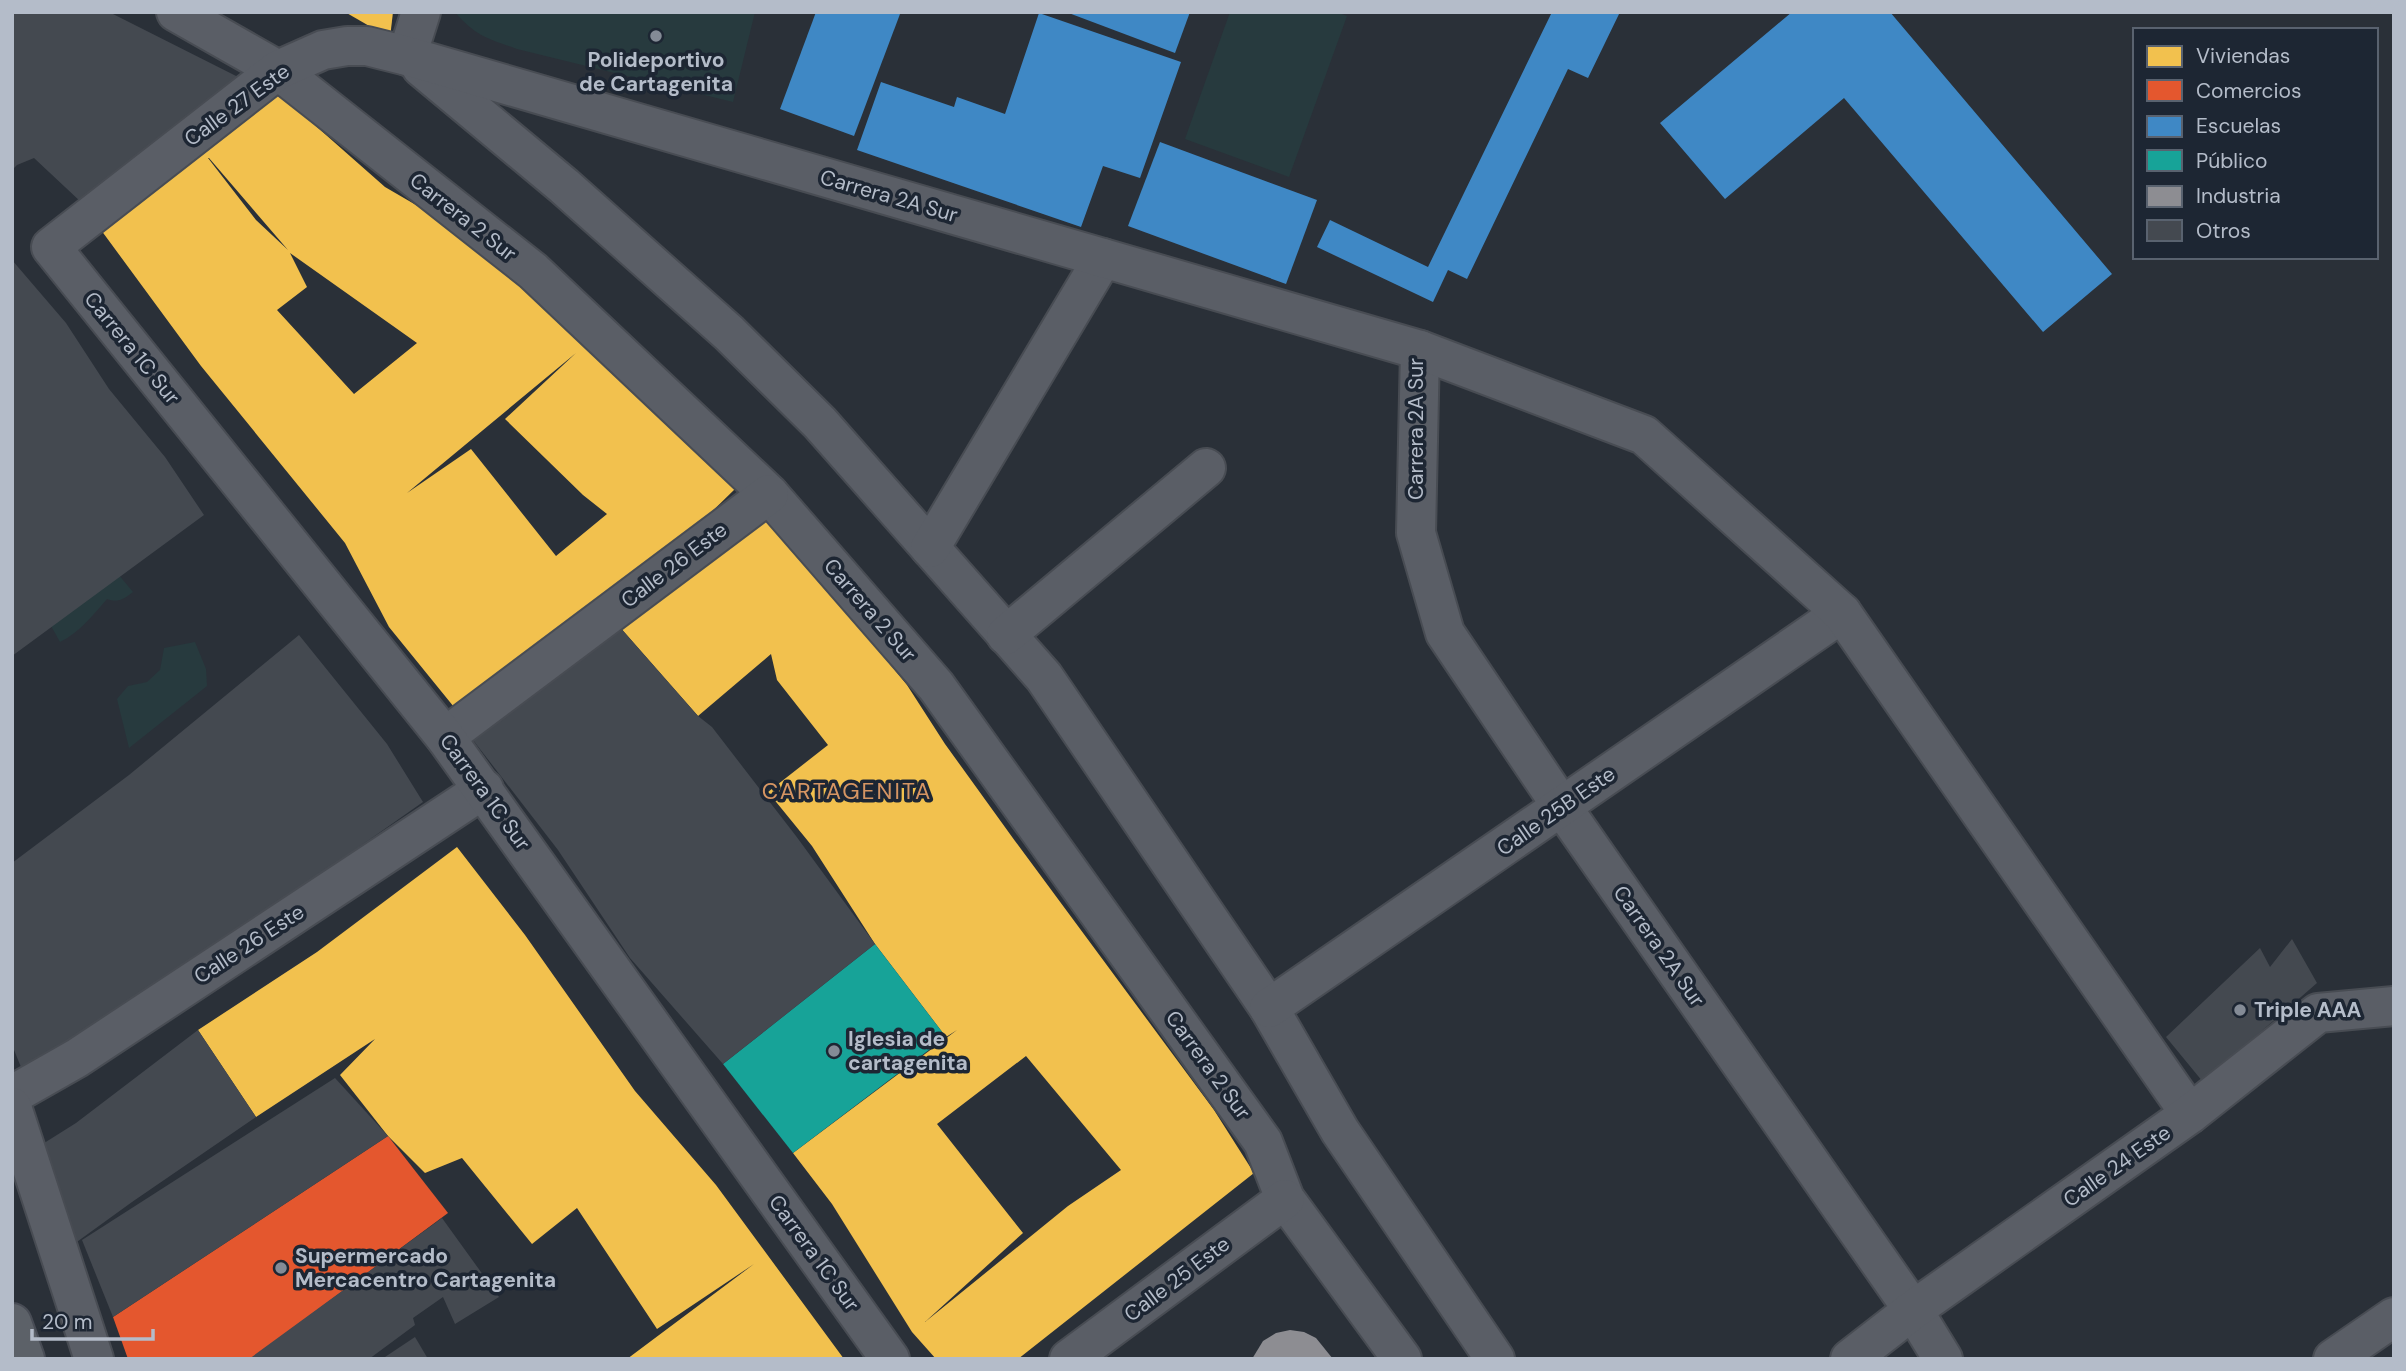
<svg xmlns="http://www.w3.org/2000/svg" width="2406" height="1371" viewBox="0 0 2406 1371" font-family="'DM Sans',sans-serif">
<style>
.green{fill:#273a3e}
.homes{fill:#f2c14e;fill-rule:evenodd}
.shops{fill:#e4572e}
.schools{fill:#3f88c5}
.public{fill:#17a398}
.industry{fill:#8d8d92}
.building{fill:#444950}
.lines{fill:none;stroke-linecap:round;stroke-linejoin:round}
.minor-casing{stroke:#484c53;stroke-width:42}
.primary-casing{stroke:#484c55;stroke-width:42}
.minor{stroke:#5a5e66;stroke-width:38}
.primary{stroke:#5c6168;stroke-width:38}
.poi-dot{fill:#848b96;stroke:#1d2633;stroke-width:2.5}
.labels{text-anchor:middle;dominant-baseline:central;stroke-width:7;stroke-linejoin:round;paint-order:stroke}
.poi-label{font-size:21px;font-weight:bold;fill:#b4bcc9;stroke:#1d2633;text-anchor:start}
.street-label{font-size:21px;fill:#b4bcc9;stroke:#1d2633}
.neighbourhood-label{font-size:23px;letter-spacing:2px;fill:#d59563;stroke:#1d2633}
</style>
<rect width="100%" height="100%" fill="#2a3038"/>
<g class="green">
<path d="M455,12h300l-22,90 -216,-53c-28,-10 -42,-13 -62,-37z"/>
<path d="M1230,12h107l10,4 -58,161 -104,-38z"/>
<path d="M118,574l15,18c-9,7 -15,11 -26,7 -13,15 -28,34 -47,43l-10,-18z"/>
<path d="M195,642l11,27 1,17 -78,62 -12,-49 11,-13 19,-4 13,-12 4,-22z"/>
</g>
<g class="homes">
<path d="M345,12h48l-3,26z"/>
<path d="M275,90l110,97 129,75 221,227 -42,41 -235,182 -69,-85 -44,-84 -144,-177 -100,-136zM208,158h1l79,92 -32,-30zM290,253l127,90 -63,51 -77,-84 30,-23zM576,353l-71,66 78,76 24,19 -51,42 -85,-107 -64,44z"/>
<path d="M762,508l145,177 38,59 70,97 199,269 40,63 -236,186h-82l-24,-27 -80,-128 -39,-51 164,-123 -11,7 -71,-93 -63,-98 -44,-54 60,-47 -51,-65 -6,-26 -73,62 -80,-91zM1026,1056l95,114 -53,36 -143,116 98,-89 -86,-109z"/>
<path d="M457,847l68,88 110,156 81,94 128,174h-217l127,-95 -97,65 -80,-121 -45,36 -70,-86 -37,15 -37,-37 -48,-61 35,-36 -119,78 -58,-87 119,-78z"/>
</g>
<path class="shops" d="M388,1136l60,77 -197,146h-123l-15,-42z"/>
<g class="schools">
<path d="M816,12h78l6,2 -46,122 -74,-27z"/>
<path d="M1066,12h124l-15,41z"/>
<path d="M1552,12h68l-32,66 -20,-9 -101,210 -19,-9 -15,32 -116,-55 13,-27 98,47z"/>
<path d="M1792,12h98l222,262 -69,58 -199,-234 -119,101 -65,-76z"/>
<path d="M1039,13l142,49 -41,116 -37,-12 -22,61 -224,-77 24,-68 73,25 3,-10 48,17z"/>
<path d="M1160,142l157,58 -31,84 -158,-58z"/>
</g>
<path class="public" d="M875,944l71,93 -153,116 -70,-89z"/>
<path class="industry" d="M1290,1330l14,2 12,6 17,21h-81l11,-18 13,-8z"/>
<g class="building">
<path d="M12,12h97l137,69 -165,121 -47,-44 -17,7 -5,5z"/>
<path d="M12,260l54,63 43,66 56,68 39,58 -192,141z"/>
<path d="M618,625l80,91 14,11 84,109 79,108 -152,120 -93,-106 -72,-108 -92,-119z"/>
<path d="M299,635l88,109 36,58 -186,131 -212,144 -13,-32v-182l117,-88z"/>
<path d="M2292,939l25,44 -114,99 -37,-45 94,-89 10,19z"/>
<path d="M198,1030l58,87 -124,85 -58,42 -33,-99 35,-22z"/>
<path d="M335,1078l53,58 -275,181 -31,-77z"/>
<path d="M442,1218l57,79 -44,27 -12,-27 -30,21 2,7 -46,34h-120z"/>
<path d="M415,1337l13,22h-46z"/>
</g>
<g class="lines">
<g class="minor-casing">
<g id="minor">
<path d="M176,12l102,58 255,201 236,223 167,192 327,456 22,57 117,160"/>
<path d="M407,56l14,-44"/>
<path d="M421,67l143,119 165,147 91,90 224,254 225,331 71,123 155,228"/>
<path d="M1420,350l-4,183 29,100 117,174 351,503 30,49"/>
<path d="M930,548l173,-290"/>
<path d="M1006,635l200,-167"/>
<path d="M445,737l324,-243"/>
<path d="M1269,1008l573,-395"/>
<path d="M12,1095l65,-37 407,-269"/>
<path d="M12,1107l82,252"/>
<path d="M890,1359l-445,-622 -394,-490 227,-177 45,-20 24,-4h20l40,10 1013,294 224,85 198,178 348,501"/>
<path d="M1069,1359l216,-160"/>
<path d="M1850,1359l63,-49 277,-196 128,-101 76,-7"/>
<path d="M2333,1359l61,-42"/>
</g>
</g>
<g class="primary-casing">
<path id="primary" d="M12,1323l13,36"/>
</g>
<use href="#minor" class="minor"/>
<use href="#primary" class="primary"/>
</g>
<g class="poi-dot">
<circle cx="656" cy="36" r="7"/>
<circle cx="2240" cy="1010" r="7"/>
<circle cx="834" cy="1051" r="7"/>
<circle cx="281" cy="1268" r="7"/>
</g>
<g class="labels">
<g class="poi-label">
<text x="656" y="60" text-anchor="middle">Polideportivo<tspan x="656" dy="24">de Cartagenita</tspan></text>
<text x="2254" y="1010">Triple AAA</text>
<text x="848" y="1039">Iglesia de<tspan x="848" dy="24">cartagenita</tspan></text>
<text x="295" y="1256">Supermercado<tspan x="295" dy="24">Mercacentro Cartagenita</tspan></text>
</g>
<g class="street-label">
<text transform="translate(237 105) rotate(-36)">Calle 27 Este</text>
<text transform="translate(889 196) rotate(16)">Carrera 2A Sur</text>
<text transform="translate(463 217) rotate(38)">Carrera 2 Sur</text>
<text transform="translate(132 348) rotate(51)">Carrera 1C Sur</text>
<text transform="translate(1416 429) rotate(-90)">Carrera 2A Sur</text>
<text transform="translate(674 565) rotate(-37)">Calle 26 Este</text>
<text transform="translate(870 610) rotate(49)">Carrera 2 Sur</text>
<text transform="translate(485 792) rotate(54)">Carrera 1C Sur</text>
<text transform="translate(1556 811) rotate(-35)">Calle 25B Este</text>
<text transform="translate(249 944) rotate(-33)">Calle 26 Este</text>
<text transform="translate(1659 946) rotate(55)">Carrera 2A Sur</text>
<text transform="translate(1208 1065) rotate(54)">Carrera 2 Sur</text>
<text transform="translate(2117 1166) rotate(-35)">Calle 24 Este</text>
<text transform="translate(814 1253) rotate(54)">Carrera 1C Sur</text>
<text transform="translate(1177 1279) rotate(-37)">Calle 25 Este</text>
</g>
<g class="neighbourhood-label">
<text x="847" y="791">CARTAGENITA</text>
</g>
</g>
<rect width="2406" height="1371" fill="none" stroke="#b4bcc9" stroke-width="28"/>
<rect x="2133" y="28" width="245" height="231" fill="#1d2633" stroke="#59626f" stroke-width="2"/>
<rect x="2147" y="46" width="35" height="21" fill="#f2c14e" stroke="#59626f" stroke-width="2"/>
<text x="2196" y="63" font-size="21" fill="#b4bcc9">Viviendas</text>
<rect x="2147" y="80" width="35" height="21" fill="#e4572e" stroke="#59626f" stroke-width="2"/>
<text x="2196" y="98" font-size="21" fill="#b4bcc9">Comercios</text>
<rect x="2147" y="116" width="35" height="21" fill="#3f88c5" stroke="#59626f" stroke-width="2"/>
<text x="2196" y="133" font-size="21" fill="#b4bcc9">Escuelas</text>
<rect x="2147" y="150" width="35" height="21" fill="#17a398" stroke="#59626f" stroke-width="2"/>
<text x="2196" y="168" font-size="21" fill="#b4bcc9">Público</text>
<rect x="2147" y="186" width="35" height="21" fill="#8d8d92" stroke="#59626f" stroke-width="2"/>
<text x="2196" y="203" font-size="21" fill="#b4bcc9">Industria</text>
<rect x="2147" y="220" width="35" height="21" fill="#444950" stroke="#59626f" stroke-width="2"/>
<text x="2196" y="238" font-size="21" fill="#b4bcc9">Otros</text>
<path d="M32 1329v10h121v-10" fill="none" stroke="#b4bcc9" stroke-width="3.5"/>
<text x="42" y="1329" font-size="21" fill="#b4bcc9" stroke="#1d2633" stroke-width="5" paint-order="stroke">20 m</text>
</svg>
